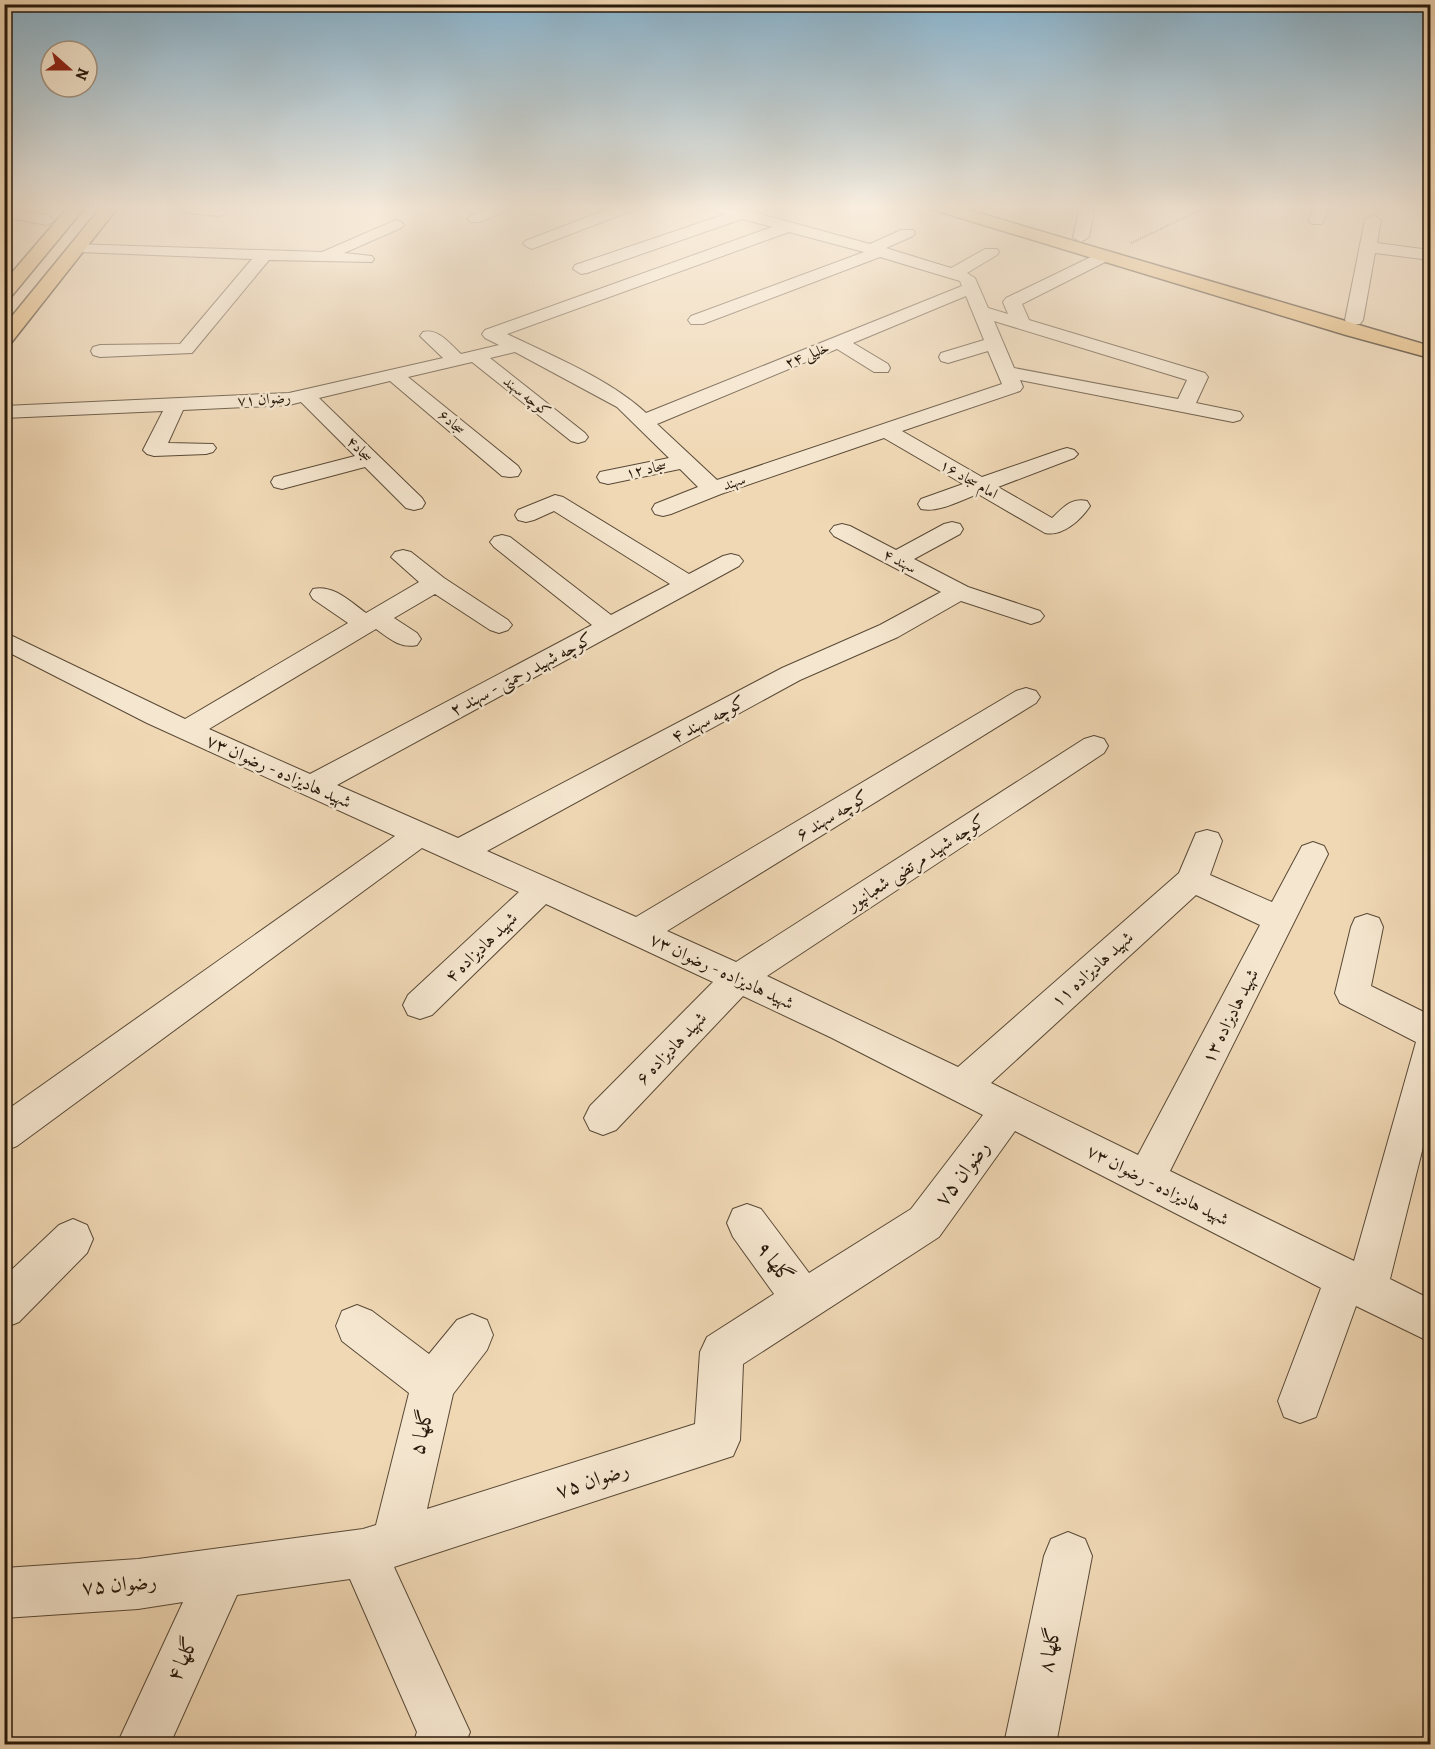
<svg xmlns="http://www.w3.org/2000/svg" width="1435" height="1749" viewBox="0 0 1435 1749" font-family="Alegreya,Amiri,serif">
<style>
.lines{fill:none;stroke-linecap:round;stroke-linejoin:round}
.minor-casing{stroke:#594936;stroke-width:2}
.major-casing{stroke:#27190b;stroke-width:3}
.path{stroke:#27190b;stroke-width:2;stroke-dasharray:1 1.5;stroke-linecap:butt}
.minor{fill:#f5e6cf;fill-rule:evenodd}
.major{fill:#e8bc7a;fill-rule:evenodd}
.labels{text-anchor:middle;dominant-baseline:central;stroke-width:5;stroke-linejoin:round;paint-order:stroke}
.far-street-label{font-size:15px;fill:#27190b;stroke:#f5e6cf}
.street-label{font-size:18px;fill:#27190b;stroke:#f5e6cf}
.near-street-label{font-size:21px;fill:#27190b;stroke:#f5e6cf}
</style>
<rect width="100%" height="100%" fill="#f0d8b5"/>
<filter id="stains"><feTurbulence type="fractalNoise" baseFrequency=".00333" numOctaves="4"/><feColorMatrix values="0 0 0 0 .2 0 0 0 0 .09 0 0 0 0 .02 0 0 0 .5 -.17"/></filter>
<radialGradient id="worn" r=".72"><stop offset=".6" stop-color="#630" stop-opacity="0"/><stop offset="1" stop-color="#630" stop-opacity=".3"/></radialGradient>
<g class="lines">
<g class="minor-casing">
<g id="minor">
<path d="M187,206h43l-5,8 -5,2 -34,-3 -3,-3z"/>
<path d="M494,206h22l-36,16h-10l-3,-3 3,-3z"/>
<path d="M616,206h22l-2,3 -99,38 -6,2 -8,-5 2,-3z"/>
<path d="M706,206h25l139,38 31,-14h12l2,3 -2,3 -27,12 65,20 34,-19h12l2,3 -2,3 -30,18 8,5 13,30 20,6 -5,-12 3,-4 93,-45h12l2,3 -2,3 -89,45 7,16 176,53 3,4 -12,26 44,9 3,4 -3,4 -7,2 -213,-42 3,7 -3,4 -118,40 80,46 78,-27 7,-2 7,2 4,4 -4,4 -76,29 54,31c11,-10 19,-21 35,-17l3,5c-9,14 -28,31 -45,27l-67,-39c-17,6 -39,19 -57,15l-3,-5 3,-5 42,-15 -79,-46 -163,56 -50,20 -8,2 -8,-2 -3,-5 3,-5 43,-17 -18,-18 -72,15 -8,-2 -3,-5 3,-5 69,-14 -52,-51 -102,-55 -25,6 95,75 3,4 -3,4 -7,2 -7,-2 -99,-79 -64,15 110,89 3,5 -3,5 -8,1 -8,-1 -112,-95 -71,17 103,100 3,5 -3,5 -8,2 -8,-2 -41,-41 -83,22 -8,-2 -3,-5 3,-5 81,-21 -54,-54 -12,3 -106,5 -15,33 45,1 3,4 -3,4 -7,2 -52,2 -7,-2 -4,-4 20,-39 -159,7v-12l285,-13 154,-35 -23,-22 3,-4c15,-4 27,12 38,22l38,-9 -14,-7 -3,-4 3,-4 287,-103 -30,-8 -155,54 -6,1 -8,-5 2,-4 151,-51 -18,-5zM789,232l75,20 -173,64 -3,4 3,4h12l177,-67 80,24 2,5 -316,127c-35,-33 -95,-58 -139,-79zM966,296l18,44 -43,13 -2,4 2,4 7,2 40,-12 14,33 -285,96 -60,-56 180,-75 37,23h14l2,-4 -2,-4 -35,-21zM994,321l193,59 -9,19 -164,-31z"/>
<path d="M1080,206h15l-6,31 -8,5 -8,-5z"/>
<path d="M1314,206h15l-7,18h-10l-3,-3z"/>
<path d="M4,208l43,7 8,5 -8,5 -43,-8z"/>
<path d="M1373,215l8,5 -4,23 53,7v10l-55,-7 -12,67 -3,4h-12l-3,-4 20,-100z"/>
<path d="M396,220l5,2 3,3 -3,3 -57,25 28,3 2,3 -2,3 -103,-2 -77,93 -92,4 -7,-2 -2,-4 2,-4 7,-2 80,-1 72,-85 -173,-7 -6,-2 -2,-3 2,-3 249,8z"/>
<path d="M555,495l8,2 126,77 34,-18 8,-2 8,2 4,5 -4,5 -402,219 121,53 324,-170 98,-43 61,-33 -107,-56 -4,-5 4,-5 8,-2 8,2 46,24 48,-26 8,-2 8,2 3,5 -3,5 -46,25 54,28 72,24 4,5 -4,5 -9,3 -9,-3 -61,-20 -63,36 -98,43 -313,171 149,66 380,-226 10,-3 10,3 4,6 -4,6 -369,228 69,31 348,-223 10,-3 10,3 4,7 -4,7 -337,223 191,91 221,-194 17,-40 11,-3 11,3 4,8 -12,34 62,27 30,-56 11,-4 11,4 4,8 -158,317 184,90 62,-219 -76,-39 -5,-10 16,-66 4,-9 12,-4 12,4 4,9 -12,59 59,29v104l-40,160 40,20v43l-74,-36 -40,111 -16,6 -16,-6 -6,-16 43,-113 -306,-157 -76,106 -196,127 -3,76 -7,16 -339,111 76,165 -5,12h-52l4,-12 -67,-153 -113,16 -67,149h-53l66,-142 -45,7 -134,9v-50l134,-9 225,-30 13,-4 33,-132 -67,-52 -6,-15 6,-15 15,-6 15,6 57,43 28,-34 15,-6 15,6 6,15 -6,15 -34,44 -26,115 268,-85 5,-72 7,-15 67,-43 -41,-57 -6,-14 6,-14 14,-5 14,5 48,64 102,-64 72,-94 -151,-77 -89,-42 -127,134 -13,5 -13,-5 -6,-12 6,-12 123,-124 -167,-78 -114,111 -12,4 -12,-4 -5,-10 5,-10 111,-103 -97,-44 -405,298 -13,5v-39l391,-276 -248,-113 -143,-73v-18l181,87 163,-96 -35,-24 -3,-5 3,-5c20,-5 38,13 53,24l53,-31 -28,-25 4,-5 8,-2 8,2 33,26 64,42 4,5 -4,5 -9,3 -9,-3 -55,-36 -41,24 23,15 4,6 -4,6c-17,4 -28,-7 -41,-16l-167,100 101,45 282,-149 -98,-78 -4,-5 4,-5 8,-2 8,2 101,78 59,-31 -116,-73 -20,9 -8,2 -8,-2 -3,-5 3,-5zM1196,895l64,30 -122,230 -147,-72z"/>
<path d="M73,1219l14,6 6,14 -6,14 -68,69 -15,6v-51l55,-52z"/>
<path d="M1068,1532l17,7 7,17 -36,188h-52l40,-188 7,-17z"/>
</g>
</g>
<g class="major-casing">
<g id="major">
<path d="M69,206h17l-76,92 -6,1v-17z"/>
<path d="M102,206h17l-108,137 -7,2v-19z"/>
<path d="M929,206h26l475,140v12l-84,-23 -415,-126z"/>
</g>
</g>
<path class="path" d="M1131,243l78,-37"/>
<use href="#minor" class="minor"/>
<use href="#major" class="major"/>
</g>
<linearGradient id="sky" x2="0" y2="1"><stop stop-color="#89b6d2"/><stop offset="0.46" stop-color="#f8edde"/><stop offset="1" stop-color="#f8edde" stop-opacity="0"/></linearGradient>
<rect width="1435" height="451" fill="url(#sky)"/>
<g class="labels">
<g class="far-street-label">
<text transform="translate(807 355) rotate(-22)">خلیلی ۲۴</text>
<text transform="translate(527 396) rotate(38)">كوچه سهند</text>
<text transform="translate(264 399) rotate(-4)">رضوان ۷۱</text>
<text transform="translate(452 422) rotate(40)">سجاد۶</text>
<text transform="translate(360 449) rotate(45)">سجاد۴</text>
<text transform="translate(646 469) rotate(-12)">سجاد ۱۲</text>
<text transform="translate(969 479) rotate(30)">امام سجاد ۱۶</text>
<text transform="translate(734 482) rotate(-19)">سهند</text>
<text transform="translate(900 561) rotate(27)">سهند ۴</text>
</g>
<g class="street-label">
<text transform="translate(521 674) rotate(-28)">کوچه شهید رحمتی - سهند ۲</text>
<text transform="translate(708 719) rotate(-28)">کوچه سهند ۴</text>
<text transform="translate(279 771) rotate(24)">شهید هادیزاده - رضوان ۷۳</text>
<text transform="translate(832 815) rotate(-31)">کوچه سهند ۶</text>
<text transform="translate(916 862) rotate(-33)">کوچه شهید مرتضی شعبانپور</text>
<text transform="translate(481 947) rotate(-44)">شهید هادیزاده ۴</text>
<text transform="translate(1092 969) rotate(-42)">شهید هادیزاده ۱۱</text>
<text transform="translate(722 971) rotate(25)">شهید هادیزاده - رضوان ۷۳</text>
<text transform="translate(1230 1016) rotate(-63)">شهید هادیزاده ۱۳</text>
<text transform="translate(671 1048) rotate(-46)">شهید هادیزاده ۶</text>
<text transform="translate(1158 1185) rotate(27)">شهید هادیزاده - رضوان ۷۳</text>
</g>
<g class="near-street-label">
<text transform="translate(962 1173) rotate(-53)">رضوان ۷۵</text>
<text transform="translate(775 1262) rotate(53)">گلها ۹</text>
<text transform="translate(421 1432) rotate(-77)">گلها ۵</text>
<text transform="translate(592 1480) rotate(-18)">رضوان ۷۵</text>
<text transform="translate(119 1584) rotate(-5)">رضوان ۷۵</text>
<text transform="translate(1049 1650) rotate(-79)">گلها ۸</text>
<text transform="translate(182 1659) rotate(-65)">گلها ۴</text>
</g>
</g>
<rect width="1435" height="1749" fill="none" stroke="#f0d8b5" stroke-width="24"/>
<rect x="6" y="6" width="1423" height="1737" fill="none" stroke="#27190b" stroke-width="3"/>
<rect x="12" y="12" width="1411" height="1725" fill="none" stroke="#27190b" stroke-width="1.5"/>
<g transform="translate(69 69) rotate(111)"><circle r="28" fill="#f5e6cf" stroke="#a39481" stroke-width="1.5"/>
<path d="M0-4.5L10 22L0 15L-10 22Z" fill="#8f2418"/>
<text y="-9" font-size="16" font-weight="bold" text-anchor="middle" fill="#27190b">N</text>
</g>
<rect width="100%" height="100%" filter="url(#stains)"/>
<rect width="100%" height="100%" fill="url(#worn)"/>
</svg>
